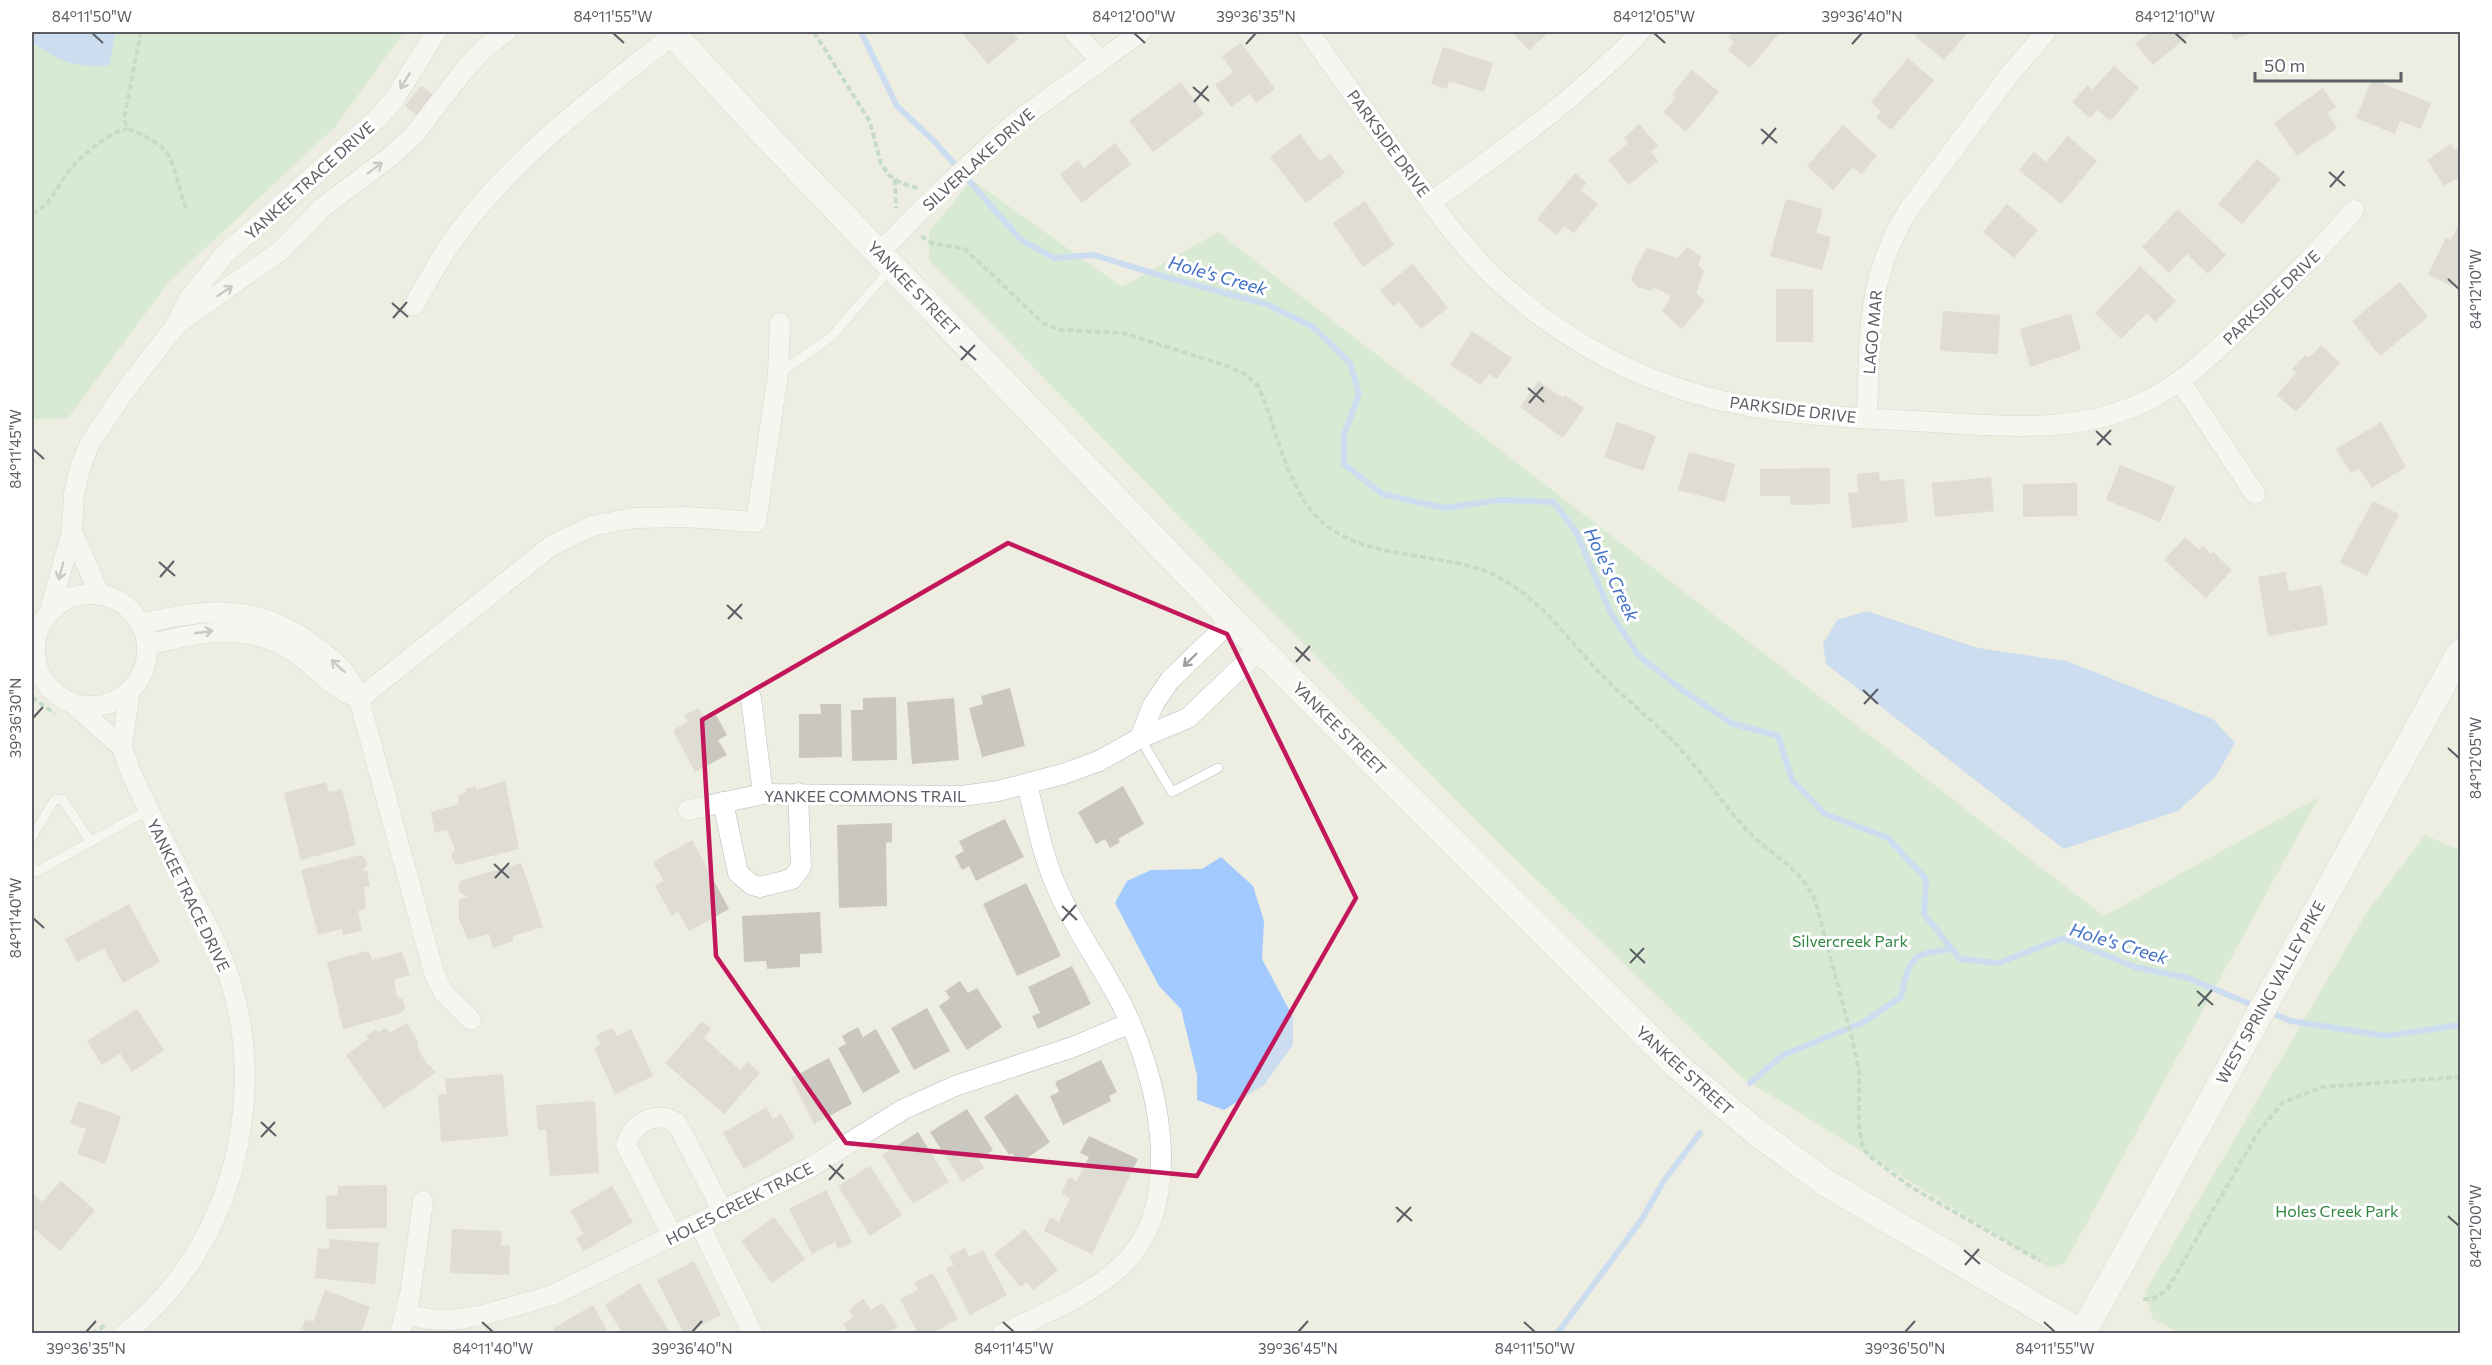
<svg xmlns="http://www.w3.org/2000/svg" width="2492" height="1365" viewBox="0 0 2492 1365" font-family="Commissioner,sans-serif">
<style>
.green{fill:#bee7c3}
.water{fill:#a2caff}
.lines{fill:none;stroke-linecap:round;stroke-linejoin:round}
.stream{stroke:#a2caff;stroke-width:6}
.building{fill:#c9c7c0}
.lane-casing{stroke:#babcc2;stroke-width:10}
.street-casing{stroke:#babcc2;stroke-width:21}
.secondary-casing{stroke:#bbbdc5;stroke-width:28}
.path{stroke:#96c8ab;stroke-width:4;stroke-dasharray:6 3;stroke-linecap:butt}
.lane{stroke:#fff;stroke-width:9}
.street{stroke:#fff;stroke-width:20}
.secondary{stroke:#fff;stroke-width:27}
.oneway{stroke:#9d9ea2}
.marked{fill:none;stroke:#c2185b;stroke-width:4.5;stroke-linejoin:round}
.ticks{fill:none;stroke:#5b5e64;stroke-width:2}
.labels{text-anchor:middle;dominant-baseline:central;stroke-width:6;stroke-linejoin:round;paint-order:stroke}
.street-label{font-size:16px;fill:#5b5e64;stroke:#fff}
.park-label{font-size:16px;fill:#318540;stroke:#fff}
.water-label{font-size:18px;font-style:italic;fill:#4070c7;stroke:#fff}
.neatline{fill:none;stroke:#5b5e64;stroke-width:2}
.ticks-label{font-size:15px;text-anchor:middle;fill:#5b5e64}
</style>
<rect width="100%" height="100%" fill="#eeede2"/>
<g class="green">
<path d="M32,32h372l-69,95 -167,156 -100,135 -36,1z"/>
<path d="M972,180l150,107 96,-55 886,684 215,-119 -254,466 -15,5 -309,-191 -261,-252 -551,-565v-29z"/>
<path d="M2425,835l35,15v483h-280l-27,-14 -8,-27 222,-380z"/>
</g>
<g class="water">
<path d="M32,32h84l-7,33c-32,5 -52,-5 -77,-23z"/>
<path d="M1867,611l111,37 89,13 146,58 22,24 -19,33 -38,35 -114,38 -238,-185 -3,-20 14,-24z"/>
<path d="M1221,857l32,29 11,35 -2,38 31,58v28l-29,40 -40,25 -27,-10v-25l-16,-66 -22,-23 -44,-83 12,-22 24,-11 51,-1z"/>
</g>
<g class="lines">
<g class="stream">
<path d="M861,32l36,74 38,36 86,98 33,18 40,-3 71,22 101,27 47,23 37,36 9,31 -15,41v29l38,30 62,14 57,-8 53,2 23,32 34,80 28,42 43,34 49,33 47,13 14,44 33,34 63,24 38,41 -2,35 36,45 39,4 64,-25 72,29 53,11 69,29"/>
<path d="M2269,1012l22,9 95,15 74,-11"/>
<path d="M1750,1083l33,-28 81,-33 37,-25c9,-41 10,-43 51,-48"/>
<path d="M1557,1334l85,-115 21,-37 37,-49"/>
</g>
</g>
<g class="building">
<path d="M961,32h51l6,7 -30,25z"/>
<path d="M1512,32h37l-20,18z"/>
<path d="M1733,32h47l-30,36 -22,-18 6,-8 -6,-5z"/>
<path d="M1918,32h50l-24,28 -29,-24z"/>
<path d="M2150,32h43l-40,33 -18,-21z"/>
<path d="M2230,32h21l-16,8z"/>
<path d="M1241,43l34,46 -19,14 -7,-9 -18,13 -16,-22 18,-13 -11,-16z"/>
<path d="M1443,47l50,16 -9,29 -35,-11 -2,8 -16,-5z"/>
<path d="M1908,58l26,22 -43,50 -15,-13 5,-6 -10,-9z"/>
<path d="M2114,66l25,22 -29,33 -13,-11 -7,8 -18,-16 16,-17 4,5z"/>
<path d="M1692,70l27,22 -33,40 -23,-20 13,-14 -4,-4z"/>
<path d="M2372,79l59,24 -10,26 -21,-8 -5,13 -39,-16z"/>
<path d="M1181,82l23,32 -51,38 -24,-31z"/>
<path d="M421,86l14,10 -17,21 -13,-11z"/>
<path d="M2323,88l13,19 -9,6 10,15 -40,28 -23,-33z"/>
<path d="M1639,124l19,22 -7,6 7,9 -29,24 -21,-25 20,-17 -4,-5z"/>
<path d="M1843,125l34,31 -16,18 -8,-7 -20,23 -26,-24z"/>
<path d="M1300,134l20,27 10,-7 15,19 -39,30 -36,-46z"/>
<path d="M2068,136l29,25 -36,43 -42,-34 15,-18 12,10z"/>
<path d="M1115,143l16,21 -49,39 -22,-28 18,-15 6,8z"/>
<path d="M2451,144l4,6 5,-3v34l-2,-3 -14,8 -17,-26z"/>
<path d="M2257,159l24,20 -39,45 -24,-20z"/>
<path d="M1575,173l12,10 -7,7 18,14 -24,29 -10,-7 -8,9 -19,-16z"/>
<path d="M1786,199l37,10 -7,24 15,4 -9,33 -52,-14z"/>
<path d="M1365,201l29,44 -31,22 -30,-44z"/>
<path d="M2007,204l31,26 -24,28 -31,-26z"/>
<path d="M2178,209l48,46 -18,19 -21,-20 -18,19 -27,-26z"/>
<path d="M2460,221v57l-5,10 -27,-14 18,-36 5,2z"/>
<path d="M1687,247l14,9 -3,9 6,6 -8,22 9,8 -23,28 -20,-18 9,-15 -17,-9 -4,4 -12,-4 -7,-7 5,-14 11,-18 31,10z"/>
<path d="M1413,264l35,44 -27,21 -22,-27 -5,5 -14,-17z"/>
<path d="M2140,266l36,35 -21,21 -8,-9 -26,26 -26,-26z"/>
<path d="M2400,282l28,35 -48,39 -28,-35z"/>
<rect x="1776" y="289" width="37" height="53"/>
<path d="M1943,311l57,4 -2,39 -58,-3z"/>
<path d="M2071,314l10,36 -51,17 -10,-38z"/>
<path d="M1472,331l40,27 -15,21 -8,-5 -8,11 -31,-20z"/>
<path d="M2321,345l19,18 -44,49 -19,-17 19,-22 -4,-4 13,-14 4,3z"/>
<path d="M1538,381l25,17 2,-3 19,13 -21,30 -43,-31z"/>
<path d="M1617,422l39,14 -13,35 -39,-14z"/>
<path d="M2381,422l25,45 -34,21 -13,-20 -8,5 -15,-24z"/>
<path d="M1689,452l46,12 -10,38 -47,-12z"/>
<path d="M2120,465l55,22 -15,35 -54,-22z"/>
<path d="M1830,468v36l-40,1v-9h-30v-27z"/>
<path d="M1879,472l1,9 24,-2 4,43 -56,6 -4,-35 10,-1 -1,-18z"/>
<path d="M1991,477l3,34 -59,6 -3,-34z"/>
<path d="M2077,483v33l-54,1v-33z"/>
<path d="M2373,501l26,13 -32,62 -27,-14z"/>
<path d="M2185,537l14,13 4,-4 8,8 2,-2 19,18 -26,28 -42,-38z"/>
<path d="M2285,572l4,19 33,-6 6,40 -60,11 -10,-59z"/>
<path d="M1010,688l15,58 -43,11 -13,-49 14,-4 -2,-8z"/>
<path d="M896,697l1,63 -45,1 -1,-51h12v-12z"/>
<path d="M954,698l5,62 -47,4 -5,-62z"/>
<path d="M820,704h21l1,53 -43,1v-44h22z"/>
<path d="M699,708l7,13 10,-6 11,20 -9,5 9,15 -32,17 -22,-42 15,-8 -4,-7z"/>
<path d="M505,781l14,68 -63,16 -5,-9 4,-7 -8,-19 -12,3 -4,-21 28,-8 -1,-9 9,-3 -1,-3 10,-3v4z"/>
<path d="M326,782l3,10 13,-3 14,56 -55,15 -17,-67z"/>
<path d="M1123,786l21,38 -26,15 2,3 -10,6 -5,-9 -9,5 -18,-32z"/>
<path d="M1005,819l19,38 -48,24 -7,-15 -7,4 -7,-14 9,-5 -5,-10z"/>
<path d="M892,823v19l-6,1 1,63 -48,2 -2,-83z"/>
<path d="M692,840l37,69 -40,22 -11,-19 -6,4 -17,-30 9,-5 -11,-19z"/>
<path d="M361,855l5,4 1,6 -5,5 5,2 3,14 -6,1 2,21 -8,3 4,20 -19,4 -1,-6 -24,6 -17,-65z"/>
<path d="M521,863l22,64 -30,9v5l-20,7 -4,-14 -21,6 -9,-21v-20l10,-2 -9,-4 -2,-7 4,-6z"/>
<path d="M1026,883l35,73 -44,20 -34,-72z"/>
<path d="M129,904l31,58 -37,21 -19,-35 -27,14 -12,-23z"/>
<path d="M820,912l2,41 -22,1v13l-33,2 -1,-8 -22,1 -2,-46z"/>
<path d="M368,951l4,9 30,-8 8,23 -16,5 3,16 6,4 2,9 -4,4 -58,16 -16,-67z"/>
<path d="M1072,966l19,38 -53,25 -6,-13 8,-3 -12,-26z"/>
<path d="M960,981l8,12 9,-5 25,39 -35,23 -28,-44 11,-8 -5,-7z"/>
<path d="M927,1008l23,43 -36,19 -23,-42z"/>
<path d="M137,1009l27,41 -32,22 -12,-19 -18,12 -15,-24z"/>
<path d="M702,1021l9,8 -7,9 36,32 7,-8 13,11 -36,41 -59,-51z"/>
<path d="M407,1023l12,21 -2,2 8,15 11,11 -52,37 -38,-54 22,-16 -2,-3 10,-7 2,3 8,-4 3,5z"/>
<path d="M858,1027l5,10 13,-8 24,43 -37,21 -25,-45 8,-4 -4,-8z"/>
<path d="M613,1028l4,8 14,-7 22,47 -38,18 -21,-46 7,-3 -5,-10z"/>
<path d="M829,1058l23,46 -38,20 -23,-46z"/>
<path d="M1101,1060l16,32 -8,4 2,5 -48,24 -13,-29 9,-4 -4,-10z"/>
<path d="M503,1074l5,62 -67,6 -3,-47 9,-1 -2,-15z"/>
<path d="M1017,1094l33,48 -30,21 -8,-10 -3,2 -25,-38z"/>
<path d="M78,1101l43,15 -16,48 -28,-10 9,-25 -16,-5z"/>
<path d="M595,1101l4,72 -49,3 -4,-46h-8l-2,-25z"/>
<path d="M766,1107l7,12 8,-5 14,24 -51,31 -21,-36z"/>
<path d="M967,1109l26,41 -14,10 5,8 -22,14 -32,-50z"/>
<path d="M918,1132l31,50 -36,22 -31,-49z"/>
<path d="M1089,1136l49,23 -46,95 -48,-23 6,-14 9,5 11,-24 -9,-4 8,-17 8,4 12,-24 -9,-4z"/>
<path d="M870,1166l32,49 -32,21 -32,-50z"/>
<path d="M61,1181l34,29 -35,41 -28,-24v-35l10,10z"/>
<path d="M387,1185v43l-61,1v-33l12,-1v-9z"/>
<path d="M612,1186l21,36 -49,29 -8,-12 8,-5 -14,-23z"/>
<path d="M826,1190l26,52 -14,7 -3,-7 -23,12 -23,-45z"/>
<path d="M774,1217l31,42 -33,24 -31,-42z"/>
<path d="M452,1229l50,2 -1,14 9,1 -1,29 -59,-2z"/>
<path d="M1025,1229l33,41 -25,20 -6,-8 -7,5 -26,-33z"/>
<path d="M330,1239l49,4 -4,41 -60,-6 3,-30 11,1z"/>
<path d="M965,1248l4,9 14,-7 24,45 -37,20 -24,-46 8,-4 -5,-9z"/>
<path d="M694,1261l27,54 -37,19 -27,-54z"/>
<path d="M933,1273l25,46 -27,15h-13l-18,-35 18,-9 -4,-7z"/>
<path d="M639,1283l32,51h-48l-18,-29z"/>
<path d="M325,1290l45,17 -9,27h-46l-13,-5 3,-10 8,3z"/>
<path d="M863,1299l8,11 11,-7 16,23 -7,5 2,3h-43l-7,-10 10,-7 -4,-7z"/>
<path d="M593,1305l16,29h-51l-4,-6z"/>
</g>
<g class="lines">
<g class="lane-casing">
<g id="lane">
<path d="M780,373l52,-37 59,-68"/>
<path d="M1140,738l32,54 46,-24"/>
<path d="M32,837l23,-38 8,1 28,42"/>
<path d="M32,864l4,8 112,-62"/>
</g>
</g>
<g class="street-casing">
<g id="street">
<path d="M1074,32l27,29"/>
<path d="M1309,32c30,43 62,87 93,131 29,39 57,81 93,115 67,63 153,109 243,126 63,13 129,14 193,18 71,4 142,12 209,-18 46,-21 80,-57 116,-92 34,-33 67,-65 98,-102"/>
<path d="M1431,202c74,-53 147,-104 209,-170"/>
<path d="M880,252l55,-56 78,-72 128,-92"/>
<path d="M414,305c16,-28 31,-56 51,-81 58,-74 135,-132 209,-190"/>
<path d="M177,324l103,-73 43,-44 68,-51 24,-22 49,-64 21,-22 21,-16"/>
<path d="M2180,381l75,113"/>
<path d="M1867,418c3,-78 -2,-137 40,-206l103,-138 36,-42"/>
<path d="M72,531l28,64"/>
<circle cx="91" cy="650" r="56"/>
<path d="M50,611l22,-80 2,-38 7,-28 9,-22 37,-55 50,-64 11,-24 36,-45 153,-136 16,-18 43,-69"/>
<path d="M140,624c66,-15 115,-22 172,20 24,17 36,29 47,55 -29,-12 -42,-32 -68,-49 -46,-29 -95,-17 -144,-5"/>
<path d="M751,698l12,96"/>
<path d="M72,703l50,44"/>
<path d="M1140,738l13,-33 17,-25 62,-60"/>
<path d="M723,802l15,71 14,12 8,2 32,-8 9,-12 -3,-74"/>
<path d="M688,810l75,-16 199,2 36,-5 65,-17 36,-13 41,-23 48,-20 72,-69"/>
<path d="M471,1020l-27,-27 -10,-20 -75,-274 192,-153 41,-20 42,-8 52,-1 70,5 22,-148 2,-51"/>
<path d="M699,1223l54,111"/>
<path d="M673,1237l-47,-92c7,-23 30,-35 51,-22l46,89"/>
<path d="M405,1314l24,5 25,1 29,-5 70,-20 258,-128 91,-57 53,-24 118,-39 57,-24"/>
<path d="M124,1334c103,-79 144,-225 108,-348 -9,-32 -26,-62 -41,-91 -20,-41 -41,-81 -60,-122l-9,-26 8,-57"/>
<path d="M400,1334l10,-39 13,-94"/>
<path d="M1002,1334c40,-20 85,-36 118,-67 69,-62 38,-192 1,-264 -20,-39 -47,-75 -64,-115 -15,-33 -21,-69 -30,-104"/>
</g>
</g>
<g class="secondary-casing">
<g id="secondary">
<path d="M671,32l102,111 487,506 416,416 79,66 71,52 257,151"/>
<path d="M2082,1334l378,-681"/>
</g>
</g>
<g class="path">
<path d="M814,32l56,90 11,42 9,12 11,7 16,5"/>
<path d="M128,129c51,19 42,34 58,80"/>
<path d="M895,179l1,29"/>
<path d="M32,214c22,-10 26,-33 42,-49 13,-13 36,-34 54,-36l-4,-10 17,-87"/>
<path d="M921,236l11,7 33,6 78,74 18,7 62,3 104,33 18,8 13,12c19,41 26,93 56,128 45,51 132,34 186,64 41,22 67,60 98,93 23,24 49,45 73,68 26,27 48,59 72,87 26,30 54,36 72,74l38,142 6,28v56l3,19 6,10 43,32 129,74"/>
<path d="M32,697l23,17"/>
<path d="M2143,1299h9l15,-9 90,-156 25,-31 40,-16 138,-10"/>
<path d="M92,1334l15,-10"/>
</g>
<use href="#lane" class="lane"/>
<use href="#street" class="street"/>
<use href="#secondary" class="secondary"/>
</g>
<defs><path id="oneway-shaft" d="M-6 0H5M1.5-3L5.5 0L1.5 3" fill="none" stroke-width="1.6" stroke-linecap="round" stroke-linejoin="round" transform="scale(1.5)"/></defs>
<g class="oneway">
<use href="#oneway-shaft" transform="translate(405 81) rotate(121)"/>
<use href="#oneway-shaft" transform="translate(375 168) rotate(-37)"/>
<use href="#oneway-shaft" transform="translate(225 291) rotate(-34)"/>
<use href="#oneway-shaft" transform="translate(61 571) rotate(105)"/>
<use href="#oneway-shaft" transform="translate(204 632) rotate(-8)"/>
<use href="#oneway-shaft" transform="translate(1190 660) rotate(136)"/>
<use href="#oneway-shaft" transform="translate(338 666) rotate(-138)"/>
</g>
<path d="M0 0H2492V1365H0ZM1008,543l219,91 129,264 -159,278 -351,-33 -130,-187 -14,-236z" fill="#eeede2" fill-opacity=".55" fill-rule="evenodd"/>
<path class="marked" d="M1008,543l219,91 129,264 -159,278 -351,-33 -130,-187 -14,-236z"/>
<path class="ticks" d="M92,33l11,10M613,33l11,10M1134,33l11,10M1654,33l11,10M2175,33l11,10M1246,44l10,-11M1852,44l10,-11M1193,87l16,14M1194,102l14,-16M1761,129l16,14M1762,144l14,-16M2329,172l16,14M2330,187l14,-16M2448,279l11,10M392,303l16,14M393,318l14,-16M960,346l16,14M961,360l14,-15M1528,388l16,14M1529,403l14,-16M2096,431l15,14M2097,445l14,-15M33,449l11,10M159,562l16,14M160,577l14,-16M727,605l15,14M728,619l14,-15M1295,647l15,14M1296,662l14,-16M1863,690l15,14M1864,704l14,-15M33,718l10,-11M2448,748l11,10M494,864l15,14M495,878l14,-15M1062,906l15,14M33,918l11,10M1062,921l14,-16M1630,949l15,14M1630,963l14,-15M2197,991l16,14M2198,1006l14,-16M261,1122l15,14M261,1137l14,-15M829,1165l15,14M829,1180l14,-16M1396,1207l16,14M2448,1216l11,10M1397,1222l14,-15M1964,1250l16,14M1965,1265l14,-16M482,1322l11,10M1003,1322l11,10M1524,1322l11,10M2044,1322l11,10M86,1332l10,-11M692,1332l10,-11M1298,1332l10,-11M1905,1332l10,-11"/>
<g class="labels">
<g class="street-label">
<text transform="translate(1389 143) rotate(54)">PARKSIDE DRIVE</text>
<text transform="translate(978 159) rotate(-42)">SILVERLAKE DRIVE</text>
<text transform="translate(309 180) rotate(-42)">YANKEE TRACE DRIVE</text>
<text transform="translate(914 288) rotate(46)">YANKEE STREET</text>
<text transform="translate(2271 297) rotate(-44)">PARKSIDE DRIVE</text>
<text transform="translate(1872 332) rotate(-85)">LAGO MAR</text>
<text transform="translate(1793 409) rotate(7)">PARKSIDE DRIVE</text>
<text transform="translate(1340 728) rotate(45)">YANKEE STREET</text>
<text x="865" y="795">YANKEE COMMONS TRAIL</text>
<text transform="translate(189 895) rotate(64)">YANKEE TRACE DRIVE</text>
<text transform="translate(2270 992) rotate(-61)">WEST SPRING VALLEY PIKE</text>
<text transform="translate(1685 1070) rotate(42)">YANKEE STREET</text>
<text transform="translate(739 1203) rotate(-27)">HOLES CREEK TRACE</text>
</g>
<g class="park-label">
<text x="1850" y="940">Silvercreek Park</text>
<text x="2337" y="1210">Holes Creek Park</text>
</g>
<g class="water-label">
<text transform="translate(1218 275) rotate(16)">Hole's Creek</text>
<text transform="translate(1612 574) rotate(64)">Hole's Creek</text>
<text transform="translate(2119 943) rotate(17)">Hole's Creek</text>
</g>
</g>
<rect width="2492" height="1365" fill="none" stroke="#ffffff" stroke-width="66"/>
<path d="M2255 72v9h146v-9" fill="none" stroke="#5b5e64" stroke-width="3"/>
<text x="2264" y="72" font-size="18" fill="#5b5e64" stroke="#ffffff" stroke-width="4.5" paint-order="stroke">50 m</text>
<rect x="33" y="33" width="2426" height="1299" class="neatline"/>
<g class="ticks-label">
<text x="92" y="22">84°11'50"W</text>
<text x="613" y="22">84°11'55"W</text>
<text x="1134" y="22">84°12'00"W</text>
<text x="1256" y="22">39°36'35"N</text>
<text x="1654" y="22">84°12'05"W</text>
<text x="1862" y="22">39°36'40"N</text>
<text x="2175" y="22">84°12'10"W</text>
<text transform="translate(2476 289) rotate(-90)" y="5">84°12'10"W</text>
<text transform="translate(16 449) rotate(-90)" y="5">84°11'45"W</text>
<text transform="translate(16 718) rotate(-90)" y="5">39°36'30"N</text>
<text transform="translate(2476 758) rotate(-90)" y="5">84°12'05"W</text>
<text transform="translate(16 918) rotate(-90)" y="5">84°11'40"W</text>
<text transform="translate(2476 1226) rotate(-90)" y="5">84°12'00"W</text>
<text x="86" y="1354">39°36'35"N</text>
<text x="493" y="1354">84°11'40"W</text>
<text x="692" y="1354">39°36'40"N</text>
<text x="1014" y="1354">84°11'45"W</text>
<text x="1298" y="1354">39°36'45"N</text>
<text x="1535" y="1354">84°11'50"W</text>
<text x="1905" y="1354">39°36'50"N</text>
<text x="2055" y="1354">84°11'55"W</text>
</g>
</svg>
